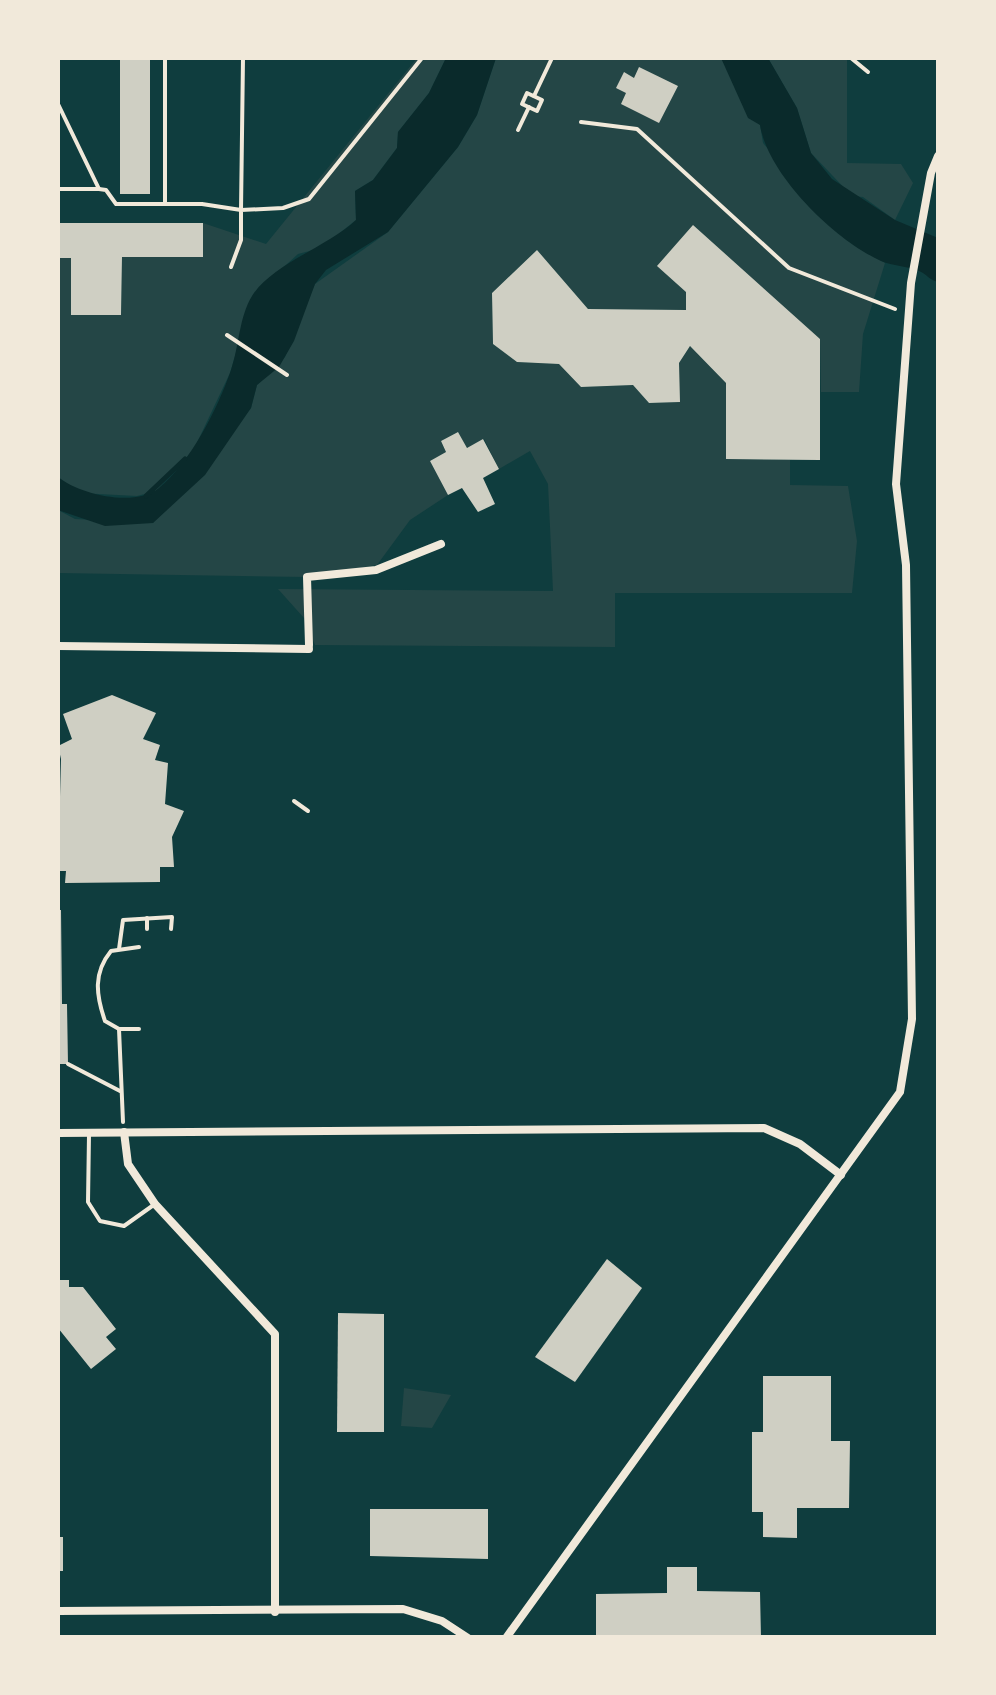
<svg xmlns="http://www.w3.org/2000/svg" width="996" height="1695" viewBox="0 0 996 1695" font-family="Ubuntu,sans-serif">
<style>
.green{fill:#244646}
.water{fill:#0a2a2b}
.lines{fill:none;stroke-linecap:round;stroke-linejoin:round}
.stream{stroke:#0a2a2b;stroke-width:5}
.building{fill:#cfcfc3}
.path{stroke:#f1e9da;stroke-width:4}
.service{stroke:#f1e9da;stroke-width:4}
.minor{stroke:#f1e9da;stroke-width:8}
</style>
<rect width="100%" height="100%" fill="#0f3d3e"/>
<g class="green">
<path d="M417,58h29l-17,35 -31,39 -1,16 -24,32 -18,11 1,29 -35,28 -23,6 -45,41 -23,78 -36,76 -38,42 -19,5 -58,-3 -21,-16v-219h13v57h50l1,-58h80l1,-34 63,21z"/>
<path d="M496,58h225l39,67 3,18 82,96 40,24 -22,71 -4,58h-38l-1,-53 -134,-47v18l-98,-1 -51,-59 -45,43 1,51 24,18 42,2 22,23 52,-2 16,18 30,-1v-39l11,-17 36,37v76l64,1v25l58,1 9,55 -5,52h-237v54l-300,-2 -11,-27 -26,-29 275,2 -5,-107 -18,-33 -31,18 -15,-30 -17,9 -9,-16 -17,9 5,11 -16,9 18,34 -38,25 -33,45 -70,12 -249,-4v-63l17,9 78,4 98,-115 6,-23 28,-28 30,-73 73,-52 70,-85 19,-32z"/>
<path d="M768,58h79v105l54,1 12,19 -18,37 -32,-23 -11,-1 -41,-43 -14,-45z"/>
<path d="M404,1388l47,7 -19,33 -31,-2z"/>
</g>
<g class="water">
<path d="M446,58h50l-19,57 -19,32 -70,85 -62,38 -11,14 -21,57 -15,26 -22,18 -6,23 -46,67 -52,48 -48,3 -47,-16v-33c21,17 76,31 101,11 31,-25 59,-80 72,-118 8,-23 8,-53 21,-74 20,-32 75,-49 104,-76l-1,-29 18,-11 24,-32 1,-16 31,-39z"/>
<path d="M721,58h47l29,50 14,45 21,26 63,41 43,18v44c-9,-2 -11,-8 -19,-11 -12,-5 -26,-5 -38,-10 -46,-21 -113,-86 -121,-136l-12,-7z"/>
</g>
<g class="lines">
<path class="stream" d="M146,496l39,-37"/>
</g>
<g class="building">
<rect x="120" y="58" width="30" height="136"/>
<path d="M639,67l39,19 -19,37 -38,-19 5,-11 -10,-5 8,-16 10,6z"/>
<path d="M58,223h145v34h-81l-1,58h-50v-57h-13z"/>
<path d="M693,225l127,114v121l-94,-1v-76l-36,-37 -11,17 1,39 -31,1 -16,-18 -52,2 -22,-23 -42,-2 -24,-18 -1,-51 45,-43 51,59 98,1v-18l-29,-26z"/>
<path d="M458,432l9,16 16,-9 16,30 -16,9 12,26 -17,8 -16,-24 -14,7 -18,-34 16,-9 -5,-11z"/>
<path d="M112,695l44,18 -13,26 17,6 -5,15 13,3 -3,41 19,7 -12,26 2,30h-14v15l-95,1 1,-12h-8l3,-112 -3,-13 14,-7 -9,-25z"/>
<path d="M58,910h3l1,94h5l1,60h-10z"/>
<path d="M607,1259l35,29 -67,94 -40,-25z"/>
<path d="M58,1280h11v7h14l33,42 -10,8 10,12 -25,20 -33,-41z"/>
<path d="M338,1313l46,1v118h-47z"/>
<path d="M763,1376h68v65h19l-1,67h-52v30l-34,-1v-25h-11v-80h11z"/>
<path d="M370,1509h118v50l-118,-3z"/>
<rect x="58" y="1537" width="5" height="34"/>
<path d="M667,1567h30v24l63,1 1,46h-165v-44l71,-1z"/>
</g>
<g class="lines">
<g class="path">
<path d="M851,58l17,14"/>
<path d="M527,93l15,7 -5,11 -15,-7z"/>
<path d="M534,96l18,-38"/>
<path d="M58,104l41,85h-41"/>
<path d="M581,122l56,7 152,139 106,41"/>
<path d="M518,130l11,-23"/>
<path d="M99,189l7,1 10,14h86l39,6 2,-152"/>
<path d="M165,204v-146"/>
<path d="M231,267l10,-27v-30l42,-2 26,-9 113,-141"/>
<path d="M227,335l60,40"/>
<path d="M294,801l14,10"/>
<path d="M147,918v11"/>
<path d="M139,947l-28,4c-18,22 -15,44 -6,70l14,8h20"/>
<path d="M119,949l4,-29 49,-3 -1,12"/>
<path d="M119,1029l4,93"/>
<path d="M68,1064l52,27"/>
</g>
<path class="service" d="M89,1135l-1,67 12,19 24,5 31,-22"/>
<g class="minor">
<path d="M309,645l-2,-68 69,-7 65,-26"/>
<path d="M58,646l251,3"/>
<path d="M124,1132l4,32 27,40 120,130v278"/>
<path d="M58,1133l706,-5 36,16 41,31"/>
<path d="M58,1611l345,-2 39,12 26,17"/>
<path d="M506,1638l394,-546 12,-73 -6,-454 -10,-81 15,-201 20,-110 7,-17"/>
</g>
</g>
<rect width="996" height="1695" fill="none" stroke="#f1e9da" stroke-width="120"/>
</svg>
